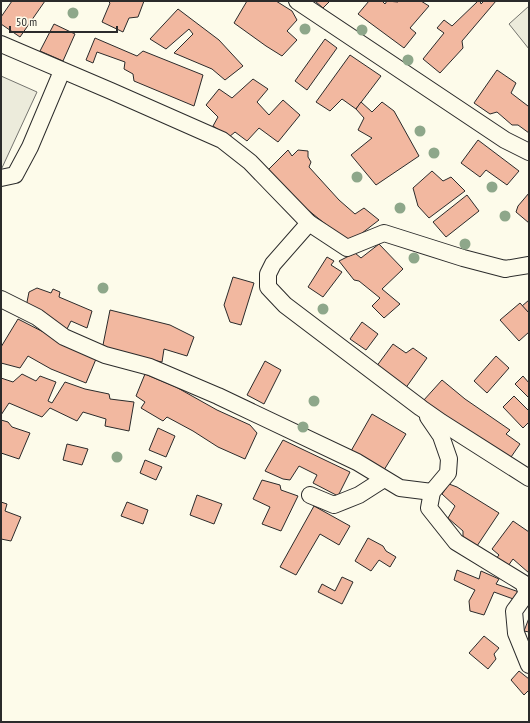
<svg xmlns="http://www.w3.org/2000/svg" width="530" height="723" viewBox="0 0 530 723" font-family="'PT Sans Narrow',sans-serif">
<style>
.green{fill:#ecebdb;stroke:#74746e}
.building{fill:#f2b8a0;stroke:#2b2b2b}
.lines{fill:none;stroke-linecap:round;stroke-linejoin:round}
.minor-casing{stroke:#2b2b2b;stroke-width:18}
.minor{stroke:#fdfbea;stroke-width:16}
.tree{fill:#8ea78a}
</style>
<rect width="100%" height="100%" fill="#fdfbea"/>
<g class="green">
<path d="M529,6v43l-20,-25z"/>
<path d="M1,76l36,16 -36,78z"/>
</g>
<g class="building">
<path d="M12,1h33l-25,36 -19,-13v-7z"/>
<path d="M108,1h36l-6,16 -9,1 -6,14 -21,-10 8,-19z"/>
<path d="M247,1h29l16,10 5,9 -10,11 10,9 -15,16 -16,-10 -32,-23z"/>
<path d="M315,1h15l-7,7z"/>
<path d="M369,1h13l3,3 2,-3 11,1 1,-1h22l8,5 -19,22 6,5 -12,15 -46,-34z"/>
<path d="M478,1h2l1,3 3,-3h12l-34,40 1,7 -23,25 -17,-14 21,-26 -7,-5 7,-8 8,6z"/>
<path d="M178,9l41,31 24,26 -18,14 -13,-11 -38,-16 19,-19 -4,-5 -23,20 -16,-10z"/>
<path d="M54,24l21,10 -12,27 -23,-10z"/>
<path d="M95,38l42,18 6,-5 60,24 -9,31 -60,-25 -1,-7 -9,-5 1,-7 -28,-10 -4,11 -7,-3z"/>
<path d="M325,39l12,9 -30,42 -12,-9z"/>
<path d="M350,55l31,21 -25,33 -14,-10 -12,12 -14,-9z"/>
<path d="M497,70l19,13 -5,10 17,13 1,-1v28l-11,-8h-6l-15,-13 -7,2 -16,-11z"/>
<path d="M253,79l15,10 -11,13 12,13 14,-15 17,15 -22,27 -19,-14 -12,13 -12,-9 -6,5 -16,-11 5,-9 -12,-12 13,-16 13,9z"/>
<path d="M361,102l11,10 10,-10 12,9 25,45 -43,29 -25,-30 21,-17 -14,-8 6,-12 -8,-9z"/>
<path d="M478,140l41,31 -12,14 -21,-15 -6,7 -19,-14z"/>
<path d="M288,150l4,6 6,-6 10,1v6l3,5 -2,5 30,33 16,14 9,-6 15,12 -26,20 -7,-1 -12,-8 -31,-25 -35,-36z"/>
<path d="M432,171l11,10 8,-4 14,14 -36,27 -11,-12 -5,-18z"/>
<path d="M529,193v30l-13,-11 2,-6z"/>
<path d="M467,195l12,16 -33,26 -13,-15z"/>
<path d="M379,244l24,25 -21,20 18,15 -16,14 -12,-12 8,-8 -21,-17 -5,-1 -15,-19 16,-8 6,5z"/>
<path d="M327,257l7,4 -3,4 11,7 -19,25 -15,-10z"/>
<path d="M233,277l21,6 -13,42 -11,-3 -6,-17z"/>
<path d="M37,288l14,5 2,-4 7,3 -1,5 33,14 -5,17 -16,-7 -4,8 -41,-22 3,-15z"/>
<path d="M529,300v13l-7,-7z"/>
<path d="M520,303l9,10v19l-10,9 -19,-21z"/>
<path d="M110,310l60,15 24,12 -7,19 -23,-7 -2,13 -60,-12z"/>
<path d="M18,319l78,40 -10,24 -35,-14 -23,-13 -8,12 -19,-5v-16z"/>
<path d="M362,322l16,12 -12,16 -16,-11z"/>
<path d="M393,344l13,9 7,-5 14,10 -22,31 -29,-22z"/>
<path d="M496,356l13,12 -22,25 -13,-12z"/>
<path d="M265,361l16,9 -17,34 -17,-9z"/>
<path d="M22,374l14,7 4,-5 16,6 -8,19 4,2 13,-21 20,7 24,5 1,5 24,3 -5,29 -24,-5 1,-7 -23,-7 -6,9 -27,-13 -8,9 -33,-14 -8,12v-37l12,4z"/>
<path d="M145,374l31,13 41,23 33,15 7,8 -12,26 -27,-12 -25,-16 -26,-14 -4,4 -22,-13 4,-6 -9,-6z"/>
<path d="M523,376l6,7v15l-14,-14z"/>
<path d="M442,380l23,19 45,31 -4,4 14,10 -11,16 -86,-59z"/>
<path d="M514,396l14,14 1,-1v13l-6,6 -20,-21z"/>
<path d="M372,414l34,20 -22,36 -33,-19z"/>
<path d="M1,420l7,2 4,5 18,6 -11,26 -18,-6z"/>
<path d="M158,428l17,8 -9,21 -17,-7z"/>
<path d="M283,440l67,32 -12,24 -25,-13 4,-8 -18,-9 -9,14 -7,-1 -18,-8z"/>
<path d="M67,444l21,5 -6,16 -19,-5z"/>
<path d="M145,460l17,7 -6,13 -16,-7z"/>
<path d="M262,480l18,5 1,5 17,6 -17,35 -19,-7 8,-17 -17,-8z"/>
<path d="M449,484l8,3 42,26 -22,33 -14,-9v-6l-15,-13 7,-12 -13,-12z"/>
<path d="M197,495l25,9 -8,20 -24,-9z"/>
<path d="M1,502l6,2 -2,7 16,6 -10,24 -10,-2z"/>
<path d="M127,502l21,8 -5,14 -22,-8z"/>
<path d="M314,506l36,20 -11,19 -19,-11 -24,41 -16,-8z"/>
<path d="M513,521l16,11v41l-16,-14 -5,7 -13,-6 4,-5 -7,-6z"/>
<path d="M368,538l15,8 3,5 10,6 -6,10 -11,-7 -8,11 -16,-10z"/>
<path d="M457,570l22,9 2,-8 18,8 -3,5 23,8 -3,8 -22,-8 -10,23 -14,-4 -1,-10 6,-11 -21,-10z"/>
<path d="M342,577l11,5 -11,22 -24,-12 4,-8 13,7z"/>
<path d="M529,618v14l-5,-1z"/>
<path d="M484,636l15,12 -5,6 2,5 -8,10 -19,-16z"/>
<path d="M519,671l10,8v11l-5,5 -13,-15z"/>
</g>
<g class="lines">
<g class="minor-casing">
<g id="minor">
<path d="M297,1l208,139 24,12"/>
<path d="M1,44l110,47 111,49 28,22 59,61 38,25 37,-15 79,25 42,11 24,-4"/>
<path d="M1,178l14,-3 15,-28 32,-76"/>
<path d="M309,223l-36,41 -5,10v13l17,18 136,103 20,14 88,56"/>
<path d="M1,299l36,18 27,20 41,18 45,12 68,29 139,66 43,26 32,4"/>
<path d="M428,417l13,19 8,23 -1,14 -16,19 -3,16 27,34 67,41 4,10 -13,18 2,22 13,32"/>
<path d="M310,495l24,10 25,-10 25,-16"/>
</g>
</g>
<use href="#minor" class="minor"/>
</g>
<g class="tree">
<circle cx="73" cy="13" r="5.5"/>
<circle cx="305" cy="29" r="5.5"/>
<circle cx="362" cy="30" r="5.5"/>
<circle cx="408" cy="60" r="5.5"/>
<circle cx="420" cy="131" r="5.5"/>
<circle cx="434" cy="153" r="5.5"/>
<circle cx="357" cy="177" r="5.5"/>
<circle cx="492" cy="187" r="5.5"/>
<circle cx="400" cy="208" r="5.5"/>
<circle cx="505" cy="216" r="5.5"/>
<circle cx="465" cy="244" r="5.5"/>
<circle cx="414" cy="258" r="5.5"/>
<circle cx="103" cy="288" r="5.5"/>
<circle cx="323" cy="309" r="5.5"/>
<circle cx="314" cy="401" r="5.5"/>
<circle cx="303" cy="427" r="5.5"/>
<circle cx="117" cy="457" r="5.5"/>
</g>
<rect width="530" height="723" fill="none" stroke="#2b2b2b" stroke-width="4"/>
<path d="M10 26v6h107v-6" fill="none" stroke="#2b2b2b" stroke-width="2"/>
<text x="16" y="26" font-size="12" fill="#2b2b2b" stroke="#fdfbea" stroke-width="3" paint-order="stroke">50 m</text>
</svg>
